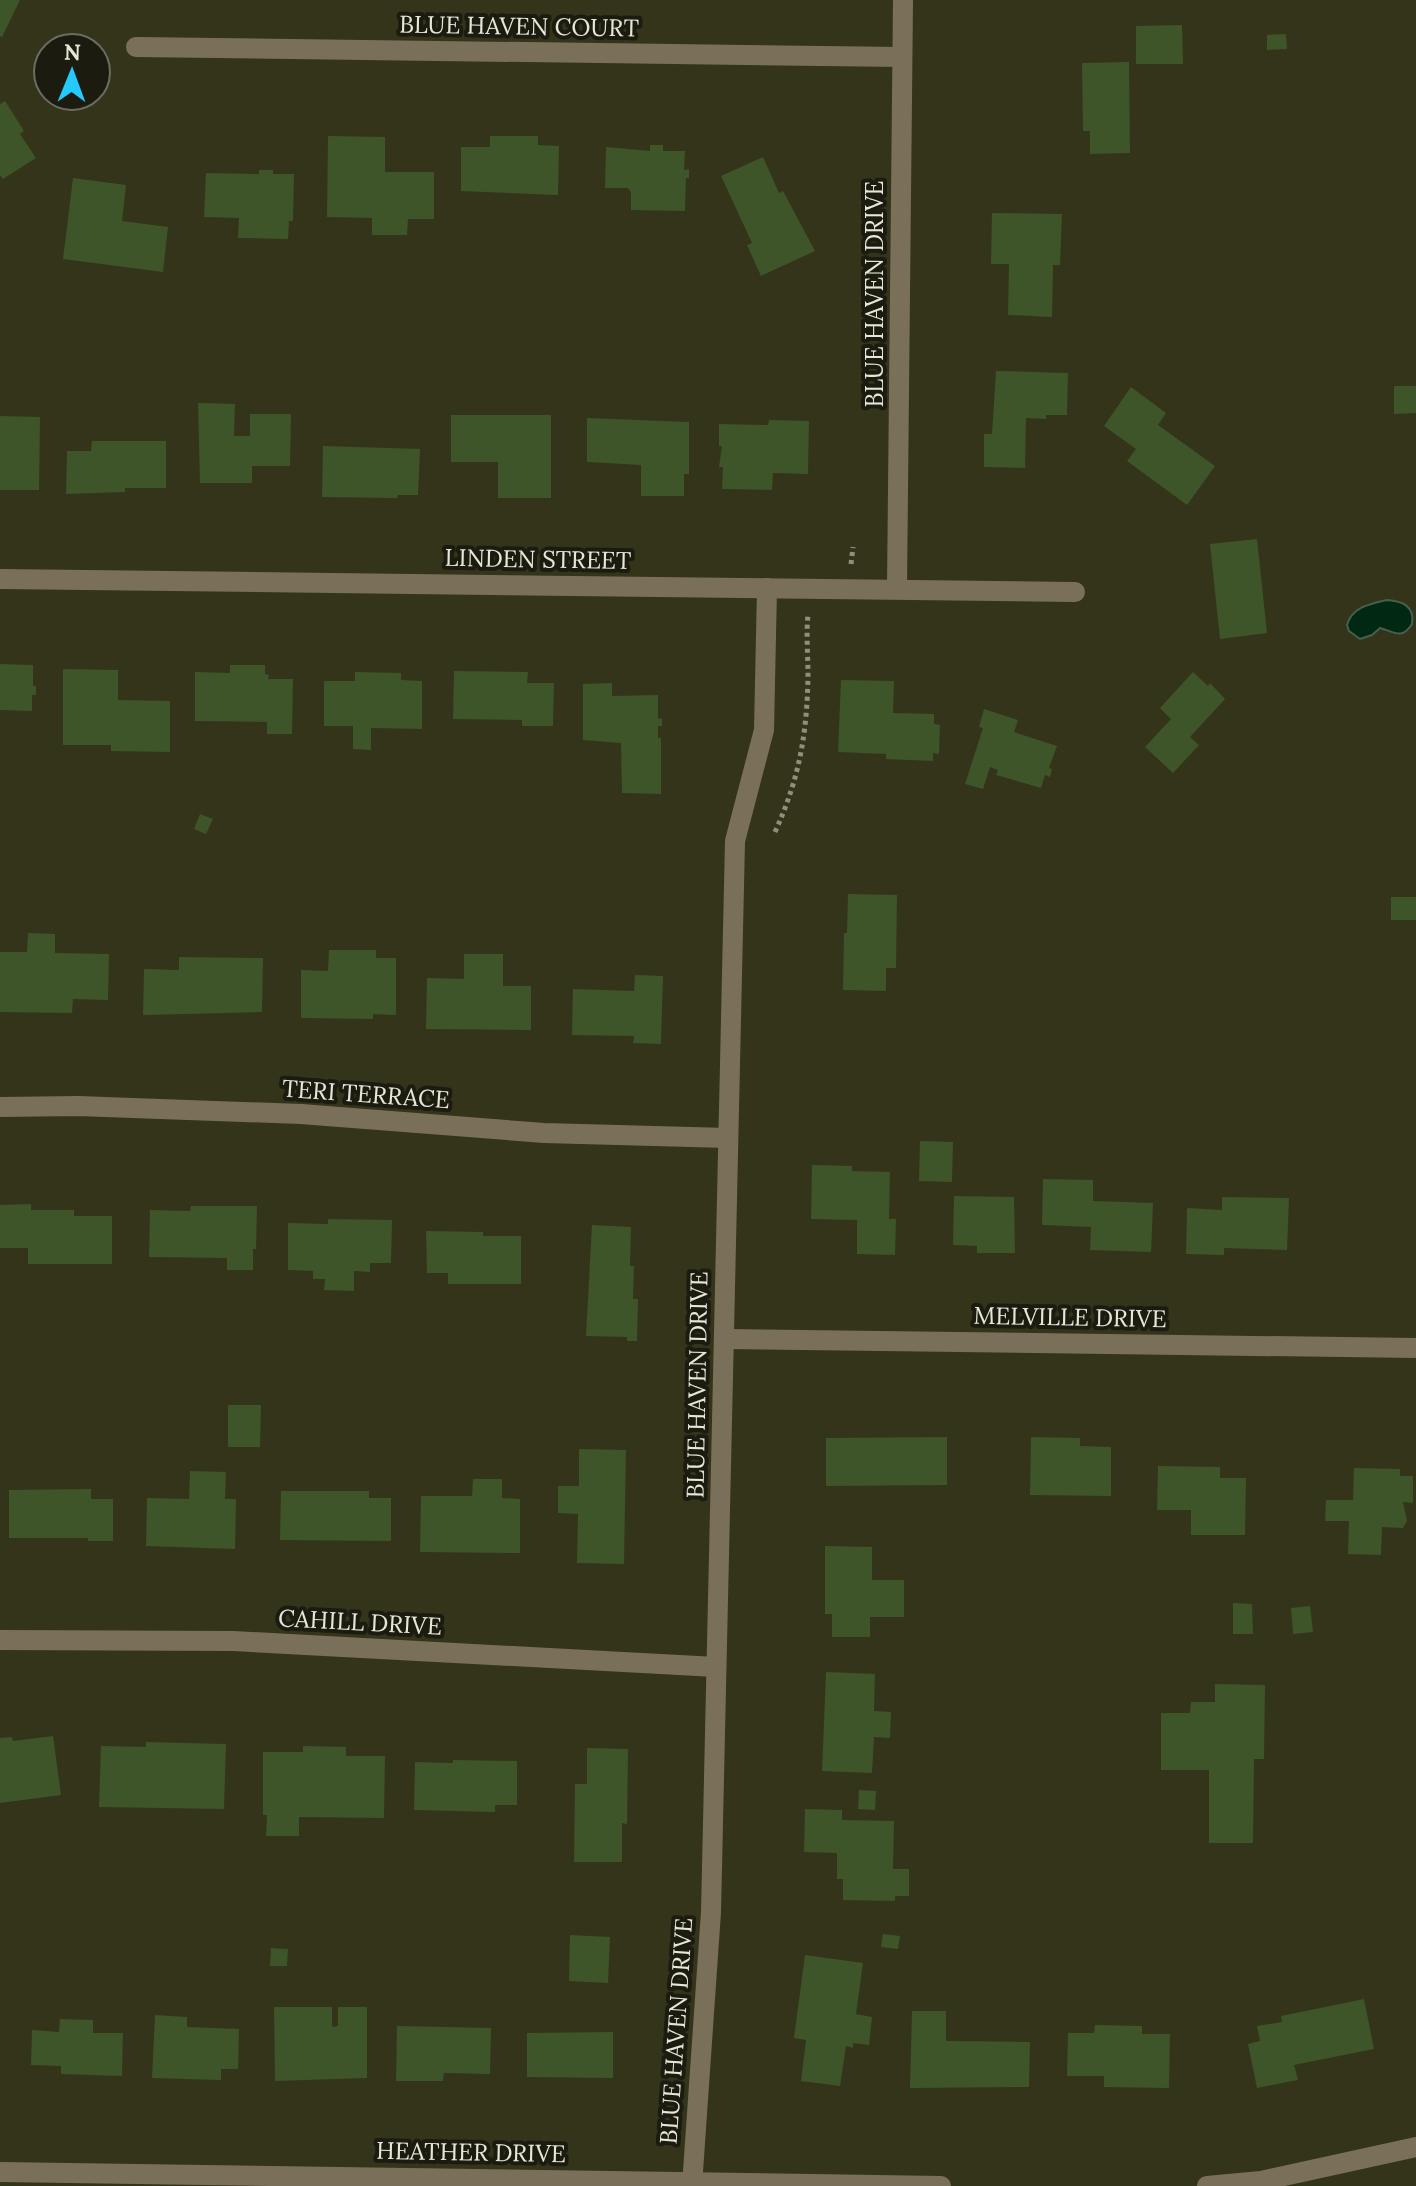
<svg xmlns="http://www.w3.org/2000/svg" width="1416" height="2186" viewBox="0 0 1416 2186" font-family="Lora,serif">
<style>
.water{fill:#002813;stroke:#45614e;stroke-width:2}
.building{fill:#3d5528}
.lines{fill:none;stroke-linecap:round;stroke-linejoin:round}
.path{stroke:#8f907c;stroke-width:5;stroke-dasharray:4 4;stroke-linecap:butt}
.minor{stroke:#7a705a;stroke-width:20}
.labels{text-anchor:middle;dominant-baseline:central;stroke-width:8;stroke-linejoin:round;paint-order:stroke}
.street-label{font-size:24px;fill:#e6e7d8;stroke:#1b1b10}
</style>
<rect width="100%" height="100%" fill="#34341b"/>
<path class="water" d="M1387,600c15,1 28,6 25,24 -10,16 -17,8 -32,4l-8,7 -12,4 -11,-8 -2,-6c5,-18 23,-21 40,-25z"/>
<g class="building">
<path d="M0,0h20l-18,37 -2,-1z"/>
<path d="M1182,25l1,39h-47v-38z"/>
<path d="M1286,34l1,15 -20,1v-15z"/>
<path d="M1129,62l1,91 -40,1v-23h-7l-1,-68z"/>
<path d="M5,101l19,30 -4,3 16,24 -33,21 -3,-4v-71z"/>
<path d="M328,136l57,1v35h49v47h-26l-1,16h-35v-17l-45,-1z"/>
<path d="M490,136h48v9l21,1 -1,49 -97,-4v-44h29z"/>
<path d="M650,145h13v6h22l-1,19 5,-1v9h-3l-1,33 -54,-1v-18l-3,-4h-23l1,-41 44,4z"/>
<path d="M763,157l16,36 4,-2 32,60 -54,25 -14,-31 5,-2 -31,-67z"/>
<path d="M259,170h14v4h21l-1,47h-4l-1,18 -50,-1 1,-20 -35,-1 2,-44 53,1z"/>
<path d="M73,178l53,7 -4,36 46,6 -5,45 -100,-13z"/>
<path d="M992,213l70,1 -2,51h-7l-1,52 -44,-2 1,-51h-18z"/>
<path d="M996,371l72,2 -1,42h-21v4l-20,-1 -1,50 -41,-1v-33h8z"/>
<path d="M1394,386h22v27l-22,1z"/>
<path d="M1131,387l35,26 -8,12 57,41 -28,39 -60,-44 9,-12 -32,-23z"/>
<path d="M198,403l37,1 -1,32h16v-22h41l-1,52h-38v17h-52z"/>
<path d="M451,415h100v83h-53v-36h-47z"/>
<path d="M0,416l40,1 -1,73h-39z"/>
<path d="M587,418l102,4v52h-5v22h-43v-31l-54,-3z"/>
<path d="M769,420l40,1 -1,53 -35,-1 -1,17 -50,-1 1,-22h-4l3,-21h-3v-22l49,1z"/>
<path d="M92,441h74v47h-41v4l-59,2 1,-43h24z"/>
<path d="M323,446l97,3 -2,46h-20l-1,3 -75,-1z"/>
<path d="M1257,539l10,94 -47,6 -10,-95z"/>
<path d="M0,664l33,1v21h3v9h-4v16l-32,-1z"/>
<path d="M230,665h35v9l4,1 -1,4h25l-1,55h-25v-12l-72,-1v-49l35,1z"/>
<path d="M63,669l55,1v30l52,1v51l-59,-1v-6h-48z"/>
<path d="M454,671l74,1 -1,11h27l-1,43h-31v-6l-69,-1z"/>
<path d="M355,672l46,1v7l21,1v48l-51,-1v22l-18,-1v-23h-29v-45h31z"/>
<path d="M1193,672l15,14 2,-3 15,16 -35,38 9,8 -26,28 -28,-26 26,-28 -11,-11z"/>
<path d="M841,680l53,1 -1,32 41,1v10l6,1 -1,29 -6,-1v8l-47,-2v-5l-48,-2z"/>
<path d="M612,683v13l46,-1v24l4,-1v8h-4v12h3v56l-39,-1 -1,-50 -38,-3v-56z"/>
<path d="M984,709l34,11 -4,12 43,14 -8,22 3,1 -2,8 -5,-2 -4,13 -45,-13 2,-5 -8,-3 -7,22 -18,-5 18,-56 -4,-1z"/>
<path d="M200,814l13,5 -7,15 -12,-5z"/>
<path d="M848,894l49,1 -1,73h-10v23l-43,-1 1,-57h3z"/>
<rect x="1391" y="897" width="25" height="23"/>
<path d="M28,933l27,1v19l54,1 -1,46 -35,-1 -1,14 -72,-1v-60h27z"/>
<path d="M329,950h47v8h20v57l-23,-1v5l-72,-1v-48l27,1z"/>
<path d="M464,954h39v32h28v44l-105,-1 1,-51 37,1z"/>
<path d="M179,957l84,1 -1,54 -119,3 1,-46 35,1z"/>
<path d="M635,975l28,1 -2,68 -28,-1 1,-7 -62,-1 1,-46 61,2z"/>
<path d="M920,1141l33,1 -1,40 -33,-1z"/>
<path d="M812,1165l40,1v5l38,1 -1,47h7l-1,36 -38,-1v-34l-46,-1z"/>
<path d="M1043,1179l50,1v21l60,2 -2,49 -61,-2 1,-23 -49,-2z"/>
<path d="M954,1196l60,1 1,56h-38v-7l-24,-1z"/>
<path d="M1222,1197l67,1 -2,52 -63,-2v7l-38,-1 1,-46 35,2z"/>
<path d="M31,1204v6h43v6h38v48h-84v-16h-28v-43z"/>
<path d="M191,1206h66l-1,43h-3v21h-26v-12l-78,-1 1,-47 40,1z"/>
<path d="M328,1219l64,1 -1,43h-21v9l-16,-1v20l-30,-1 1,-11h-12v-8l-25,-1v-47l40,1z"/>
<path d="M592,1225l39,2 -1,39h4l-1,33h5l-1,42h-10v-4l-41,-1z"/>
<path d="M426,1231l57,1v4h38v48h-73v-11h-21z"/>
<path d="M228,1405h33l-1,42h-32z"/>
<path d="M947,1437v48l-121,1v-48z"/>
<path d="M1031,1437l49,1v8l31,1v49l-81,-1z"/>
<path d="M579,1449l47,1 -2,114 -47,-1 1,-49 -20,-1v-27h21z"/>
<path d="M1158,1466l62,1v11h26l-1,57h-54v-25h-34z"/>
<path d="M1354,1468l46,1v7h13v27l-10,-1 4,19 -4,7 -21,-1 -1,28 -33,-1 1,-33h-24l1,-21h27z"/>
<path d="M190,1471l36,1 -1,27h11l-1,50 -89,-3 1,-48 42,1z"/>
<path d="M473,1479h29v19l18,1v54l-100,-1 1,-56h51z"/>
<path d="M91,1489v10h22v42h-25v-3h-79v-48z"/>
<path d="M281,1491h88v7h22v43l-111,-1z"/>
<path d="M825,1546l47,1v33h32v37h-34v20h-38v-23h-7z"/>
<path d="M1233,1603l19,1 1,30h-20z"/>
<path d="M1310,1606l3,26 -20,2 -2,-26z"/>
<path d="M826,1672l49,2 -1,37 17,1 -1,26 -16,-1 -2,36 -50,-2z"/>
<path d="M1215,1684l50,1 -1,74h-10l-1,84h-44v-73h-48v-57h29l1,-11h24z"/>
<path d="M53,1736l8,59 -61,8v-65l12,-1 1,4z"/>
<path d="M146,1742l80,2 -2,65 -125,-2 2,-61 45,1z"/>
<path d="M303,1746l43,1v9h39l-1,62 -85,-1v19h-33l1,-21h-4v-63h40z"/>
<path d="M587,1748l41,1 -1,75 -5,-1v39h-48l1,-78h12z"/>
<path d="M453,1760l64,1v44h-22v7l-81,-2 1,-48 38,1z"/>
<path d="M859,1790l17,1 -1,19 -17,-1z"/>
<path d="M805,1809l37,1v10l52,1 -1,48h16v27h-14v5l-52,-1v-21h-6v-26l-33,-1z"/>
<path d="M883,1934l17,2 -2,13 -17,-2z"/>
<path d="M570,1935l40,2 -2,46 -39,-2z"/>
<path d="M271,1948l17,1 -1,17h-17z"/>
<path d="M805,1955l58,8 -7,51 16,3 -3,28 -16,-2v5l-7,-2 -6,40 -39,-5 5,-41 -12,-2z"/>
<path d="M1364,1999l10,50 -80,16 4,15 -41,8 -9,-44 12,-3 -3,-15 25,-4 -1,-6z"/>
<path d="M274,2007h58v20l6,-1v-19h29v71l-92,3z"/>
<path d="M912,2011h34v30l84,1 -1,45 -119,1z"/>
<path d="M155,2015l32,2v10l52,2 -1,40h-17v11l-69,-2z"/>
<path d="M60,2019l33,1v13h30l-1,43 -61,-2v-8l-30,-1 1,-35 27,2z"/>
<path d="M1095,2025l47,1v8h28l-1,54 -65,-1v-11h-37l1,-43h26z"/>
<path d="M397,2026l94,2 -1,46 -46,-1 -1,8h-47z"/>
<path d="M613,2032v46l-86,-1v-44z"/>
</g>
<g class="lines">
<g class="path">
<path d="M851,564l2,-17"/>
<path d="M775,832c24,-53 32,-97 33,-156 0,-20 -2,-42 0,-61"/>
</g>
<g class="minor">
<path d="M136,47l766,10"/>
<path d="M0,579l1075,13"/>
<path d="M897,588l6,-588"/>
<path d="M0,1107l78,-1 223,8 243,19 184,5"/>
<path d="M724,1339l692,9"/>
<path d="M0,1640l233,1 483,26"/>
<path d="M0,2172l941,14"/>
<path d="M692,2186l19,-274 24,-1071 29,-111 3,-142"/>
<path d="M1207,2186l54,-5 155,-34"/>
</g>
</g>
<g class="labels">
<g class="street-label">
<text transform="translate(519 26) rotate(1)">BLUE HAVEN COURT</text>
<text transform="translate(874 294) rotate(-90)">BLUE HAVEN DRIVE</text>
<text transform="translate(538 559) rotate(1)">LINDEN STREET</text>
<text transform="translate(366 1094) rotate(4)">TERI TERRACE</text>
<text transform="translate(1070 1317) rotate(1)">MELVILLE DRIVE</text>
<text transform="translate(697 1385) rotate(-89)">BLUE HAVEN DRIVE</text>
<text transform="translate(360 1622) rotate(3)">CAHILL DRIVE</text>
<text transform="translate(676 2031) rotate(-86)">BLUE HAVEN DRIVE</text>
<text transform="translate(471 2152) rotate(1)">HEATHER DRIVE</text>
</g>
</g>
<g transform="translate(72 72) rotate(1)"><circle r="38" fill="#1b1b10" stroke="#6c6d60" stroke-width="2"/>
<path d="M0-6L14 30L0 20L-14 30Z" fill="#24c9fe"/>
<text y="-12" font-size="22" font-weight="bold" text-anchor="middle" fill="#e6e7d8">N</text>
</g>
</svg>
